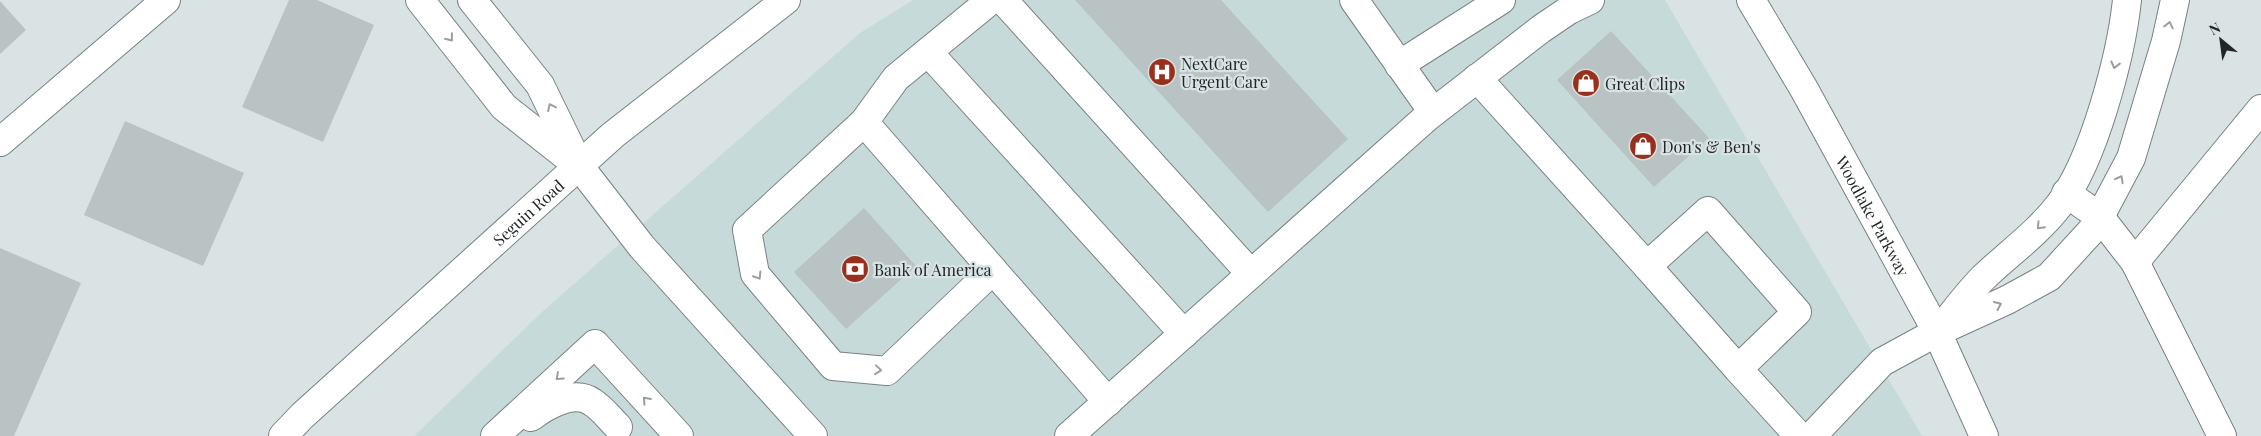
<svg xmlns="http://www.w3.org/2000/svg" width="2261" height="436" viewBox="0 0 2261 436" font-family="'Playfair Display',serif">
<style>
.built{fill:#c7dada}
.building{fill:#b9c3c3}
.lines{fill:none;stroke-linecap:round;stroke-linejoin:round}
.minor-casing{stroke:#788182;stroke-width:30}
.major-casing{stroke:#788182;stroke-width:30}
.minor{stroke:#fff;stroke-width:28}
.major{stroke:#fff;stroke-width:28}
.oneway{stroke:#9c9d9e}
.labels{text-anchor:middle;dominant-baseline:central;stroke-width:4.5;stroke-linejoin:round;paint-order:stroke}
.poi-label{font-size:16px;fill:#222627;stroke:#d9e3e4;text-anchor:start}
.street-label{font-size:16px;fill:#222627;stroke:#d9e3e4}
</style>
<rect width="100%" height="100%" fill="#d9e3e4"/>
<path class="built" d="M913,0h752l257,436h-1508l128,-124 318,-279z"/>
<g class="building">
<path d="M289,0h28l57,25 -51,117 -81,-35z"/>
<path d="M1075,0h146l127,139 -80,73z"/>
<path d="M0,1l26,29 -26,24z"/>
<path d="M1611,31l98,107 -55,49 -97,-107z"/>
<path d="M125,121l119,52 -41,93 -119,-51z"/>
<path d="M864,208l52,58 -70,63 -52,-57z"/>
<path d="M0,248l81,35 -67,153h-14z"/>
</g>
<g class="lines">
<g class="minor-casing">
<g id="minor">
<path d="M420,0l84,107 71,56"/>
<path d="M472,0l68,85 40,82 62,80 171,189"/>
<path d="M991,0l-95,78 -32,44 244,280"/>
<path d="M1003,0l248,274"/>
<path d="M1354,0l79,112"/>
<path id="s1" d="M1751,0l53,89 133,243 47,104"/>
<path d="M928,52l256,282"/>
<path d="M1399,65l102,-65"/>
<path d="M1477,78l170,188 61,-55 89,101 -59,57 61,67"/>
<path d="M864,122l-117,108 8,44 78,92 54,5 106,-101"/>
<path d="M0,142l166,-142"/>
<path d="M2066,193l34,24 35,45 87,174"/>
<path d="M2135,262l126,-153"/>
<path d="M1647,266l91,103"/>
<path d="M1942,327c13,-16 26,-34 41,-49 26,-25 55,-45 77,-74 34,-45 61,-148 67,-204"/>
<path d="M531,417c14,-11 43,-28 61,-15 10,6 18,17 26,25"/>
<path d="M495,436l100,-92 84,92"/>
<path d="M1069,436l357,-318 115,-89 28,-19 21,-10"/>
<path d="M1812,436l70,-74 55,-30 70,-32 42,-23 45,-49 37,-70 35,-117 9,-41"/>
</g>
</g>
<g class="major-casing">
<g id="major">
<path id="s2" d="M283,436l19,-20 311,-281 173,-135"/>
</g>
</g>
<use href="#minor" class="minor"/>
<use href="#major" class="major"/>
</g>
<defs><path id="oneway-chevron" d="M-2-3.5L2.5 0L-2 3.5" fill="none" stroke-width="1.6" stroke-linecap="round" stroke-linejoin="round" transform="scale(1.25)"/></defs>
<g class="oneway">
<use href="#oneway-chevron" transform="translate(2169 25) rotate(-78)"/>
<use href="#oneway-chevron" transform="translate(450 38) rotate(52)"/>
<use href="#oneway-chevron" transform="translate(2115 65) rotate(104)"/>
<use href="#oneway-chevron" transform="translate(551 107) rotate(-116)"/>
<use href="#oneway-chevron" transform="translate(2120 179) rotate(-62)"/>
<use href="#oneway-chevron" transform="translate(2040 226) rotate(133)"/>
<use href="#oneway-chevron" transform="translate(758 276) rotate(58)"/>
<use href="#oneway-chevron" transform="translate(1998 305) rotate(-24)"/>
<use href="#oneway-chevron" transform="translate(878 370) rotate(6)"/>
<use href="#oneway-chevron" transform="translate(559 377) rotate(138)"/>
<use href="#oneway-chevron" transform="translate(646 400) rotate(-132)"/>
</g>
<defs>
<g id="hospital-disc" transform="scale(1.4375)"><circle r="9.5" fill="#992f1d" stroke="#d9e3e4"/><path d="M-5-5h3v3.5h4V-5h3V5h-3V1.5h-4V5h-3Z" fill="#fff"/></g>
<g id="shop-disc" transform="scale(1.4375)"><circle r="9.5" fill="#992f1d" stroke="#d9e3e4"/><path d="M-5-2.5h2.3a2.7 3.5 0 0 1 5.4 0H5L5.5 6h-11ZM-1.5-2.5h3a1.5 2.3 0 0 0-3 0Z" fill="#fff"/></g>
<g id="bank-disc" transform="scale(1.4375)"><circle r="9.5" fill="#992f1d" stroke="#d9e3e4"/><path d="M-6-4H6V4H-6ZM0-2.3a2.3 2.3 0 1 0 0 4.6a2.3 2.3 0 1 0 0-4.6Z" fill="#fff"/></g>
</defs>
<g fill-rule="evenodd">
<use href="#hospital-disc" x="1162" y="72"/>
<use href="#shop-disc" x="1586" y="83"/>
<use href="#shop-disc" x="1643" y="146"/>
<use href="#bank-disc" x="855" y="269"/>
</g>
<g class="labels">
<g class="poi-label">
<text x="1181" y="63">NextCare<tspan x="1181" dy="18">Urgent Care</tspan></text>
<text x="1605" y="83">Great Clips</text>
<text x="1662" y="146">Don's &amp; Ben's</text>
<text x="874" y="269">Bank of America</text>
</g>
<g class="street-label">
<text stroke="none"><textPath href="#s2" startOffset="332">Seguin Road</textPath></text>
<text stroke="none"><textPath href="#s1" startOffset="248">Woodlake Parkway</textPath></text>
</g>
</g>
<g transform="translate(2221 40) rotate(331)" stroke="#d9e3e4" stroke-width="4" paint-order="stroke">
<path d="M0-4L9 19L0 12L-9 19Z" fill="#222627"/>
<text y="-8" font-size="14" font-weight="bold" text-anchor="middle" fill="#222627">N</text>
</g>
</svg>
